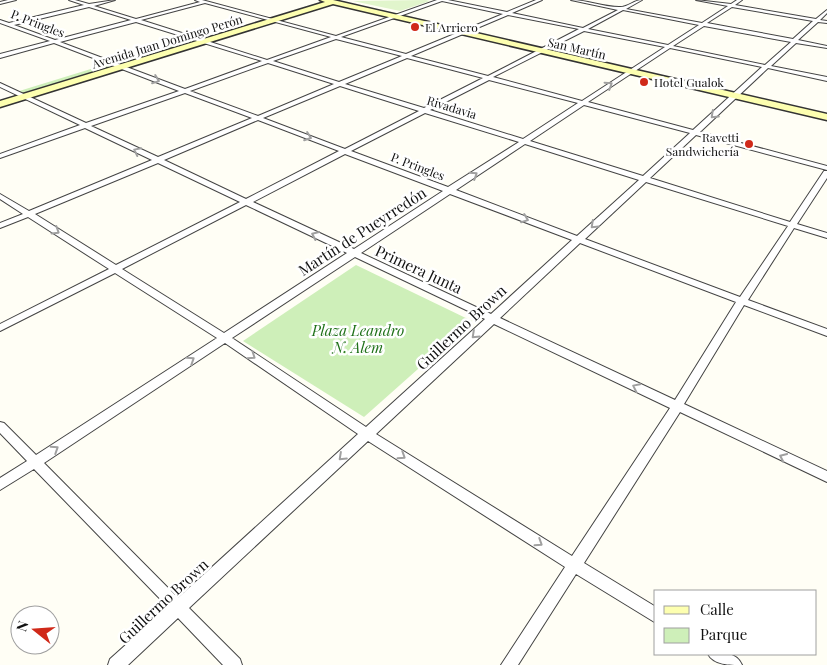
<svg xmlns="http://www.w3.org/2000/svg" width="827" height="665" viewBox="0 0 827 665" font-family="'Playfair Display',serif">
<style>
.green{fill:#ceefb9}
.pitch{fill:#e1f5cc}
.lines{fill:none;stroke-linecap:round;stroke-linejoin:round}
.minor-casing{stroke:#444;stroke-width:2}
.secondary-casing{stroke:#333;stroke-width:3}
.minor{fill:#fff;fill-rule:evenodd}
.secondary{fill:#fdffb0;fill-rule:evenodd}
.oneway{stroke:#a0a0a0}
.poi-dot{fill:#d02919;stroke:#fff;stroke-width:2}
.labels{text-anchor:middle;dominant-baseline:central;stroke-width:5;stroke-linejoin:round;paint-order:stroke}
.far-street-label{font-size:12px;fill:#111;stroke:#fff}
.far-poi-label{font-size:12px;fill:#111;stroke:#fff;text-anchor:start}
.street-label{font-size:15px;fill:#111;stroke:#fff}
.park-label{font-size:15px;font-style:italic;fill:#1f7119;stroke:#fff}
</style>
<rect width="100%" height="100%" fill="#fffef5"/>
<g class="green">
<path d="M189,40l9,3 -76,23 -8,-4z"/>
<path d="M107,64l9,4 -92,27 -8,-3z"/>
<path d="M356,265l116,56 -108,96 -121,-76z"/>
</g>
<path class="pitch" d="M426,0l4,1 -30,10 -47,-10z"/>
<g class="lines">
<g class="minor-casing">
<g id="minor">
<path d="M8,0h8l-16,4v-2z"/>
<path d="M69,0h6l14,4 26,-4 -21,6 42,13 64,-17 -5,-2h7l134,36 101,-36h11l59,12 29,-12h6l-30,13 71,15 35,-18 -47,-10c16,0 32,7 48,7 8,1 15,-7 23,-7l-16,9 76,14 26,-17 -32,-6 35,4 6,-4h5l-7,5 81,14 11,-9v3l-7,7 7,1v2l-9,-1 -20,18 29,6v2l-31,-5 -25,23 56,11v4l-59,-13 -68,64 127,34v4l-131,-35 -46,43 140,44 34,-51h3v7l-30,46 30,9v5l-33,-10 -46,72 79,29v7l-83,-31 -60,99 143,67v11l-147,-70 -96,151 72,44v16l-80,-49 -58,91h-17l64,-98 -197,-126 -179,167 51,51 2,6h-19l-45,-47 -50,47h-20l2,-6 58,-52 -134,-138 -34,21v-12l27,-17 -27,-28v-11l4,1 32,32 181,-117 -102,-65 -115,58v-7l109,-55 -81,-52 -28,11v-5l23,-9 -23,-15v-5l29,17 123,-51 -67,-32 -85,30v-4l80,-29 -80,-38v-4l86,40 93,-32 -125,-48 -54,15v-4l50,-13 -50,-18v-3l9,3 75,-18zM442,1l61,13 -97,40 -65,-17zM205,3l126,34 -64,23 -126,-40zM89,7l42,13 -76,20 -41,-15zM732,7l81,14 -20,18 -86,-16zM623,10l76,15 -31,20 -80,-16zM508,15l71,14 -91,47 -77,-20zM136,22l126,39 -77,28 -125,-47zM704,26l87,16 -26,23 -92,-19zM584,31l81,16 -83,54 -89,-24zM336,39l66,17 -63,26 -66,-21zM670,48l92,19 -69,63 -105,-28zM407,58l76,20 -59,30 -79,-24zM268,63l66,21 -76,32 -68,-25zM489,80l89,23 -55,36 -93,-29zM340,86l79,25 -74,38 -82,-31zM185,93l67,25 -94,39 -67,-31zM584,105l106,28 -47,43 -113,-35zM425,113l94,29 -71,45 -97,-36zM258,120l81,31 -93,48 -82,-39zM525,144l114,36 -62,56 -121,-46zM345,154l98,37 -89,58 -101,-47zM158,163l82,39 -124,63 -81,-51zM646,182l142,44 -48,71 -155,-58zM450,194l122,46 -81,74 -130,-61zM246,205l101,48 -123,80 -102,-64zM580,243l156,59 -61,98 -175,-82zM355,257l130,62 -119,108 -134,-89zM494,324l176,84 -98,148 -196,-122zM225,343l133,91 -180,164 -134,-135z"/>
<path d="M708,654c13,-1 28,-3 34,11 -13,0 -28,0 -34,-11z"/>
</g>
</g>
<g class="secondary-casing">
<path id="secondary" d="M320,0h13l494,114v6l-494,-116 -333,103v-6l325,-99z"/>
</g>
<use href="#minor" class="minor"/>
<use href="#secondary" class="secondary"/>
</g>
<defs><path id="oneway-chevron" d="M-2-3.5L2.5 0L-2 3.5" fill="none" stroke-width="1.6" stroke-linecap="round" stroke-linejoin="round" transform="scale(1.25)"/></defs>
<g class="oneway">
<use href="#oneway-chevron" transform="translate(156 80) rotate(21)"/>
<use href="#oneway-chevron" transform="translate(609 85) rotate(-33)"/>
<use href="#oneway-chevron" transform="translate(714 115) rotate(137)"/>
<use href="#oneway-chevron" transform="translate(308 137) rotate(20)"/>
<use href="#oneway-chevron" transform="translate(137 151) rotate(-154)"/>
<use href="#oneway-chevron" transform="translate(474 175) rotate(-33)"/>
<use href="#oneway-chevron" transform="translate(525 219) rotate(21)"/>
<use href="#oneway-chevron" transform="translate(594 225) rotate(137)"/>
<use href="#oneway-chevron" transform="translate(56 231) rotate(32)"/>
<use href="#oneway-chevron" transform="translate(315 235) rotate(-155)"/>
<use href="#oneway-chevron" transform="translate(475 335) rotate(137)"/>
<use href="#oneway-chevron" transform="translate(252 356) rotate(34)"/>
<use href="#oneway-chevron" transform="translate(191 360) rotate(-33)"/>
<use href="#oneway-chevron" transform="translate(636 387) rotate(-154)"/>
<use href="#oneway-chevron" transform="translate(55 449) rotate(-33)"/>
<use href="#oneway-chevron" transform="translate(402 456) rotate(33)"/>
<use href="#oneway-chevron" transform="translate(342 457) rotate(137)"/>
<use href="#oneway-chevron" transform="translate(783 457) rotate(-155)"/>
<use href="#oneway-chevron" transform="translate(539 543) rotate(33)"/>
</g>
<g class="poi-dot">
<circle cx="415" cy="27" r="5"/>
<circle cx="644" cy="82" r="5"/>
<circle cx="749" cy="144" r="5"/>
</g>
<g class="labels">
<g class="far-street-label">
<text transform="translate(38 23) rotate(21)">P. Pringles</text>
<text transform="translate(167 41) rotate(-17)">Avenida Juan Domingo Perón</text>
<text transform="translate(577 48) rotate(13)">San Martín</text>
<text transform="translate(452 107) rotate(17)">Rivadavia</text>
<text transform="translate(418 166) rotate(21)">P. Pringles</text>
</g>
<g class="far-poi-label">
<text x="425" y="27">El Arriero</text>
<text x="654" y="82">Hotel Gualok</text>
<text x="739" y="137" text-anchor="end">Ravetti<tspan x="739" dy="14">Sandwichería</tspan></text>
</g>
<g class="street-label">
<text transform="translate(362 231) rotate(-33)">Martín de Pueyrredón</text>
<text transform="translate(419 269) rotate(25)">Primera Junta</text>
<text transform="translate(461 327) rotate(-43)">Guillermo Brown</text>
<text transform="translate(163 601) rotate(-43)">Guillermo Brown</text>
</g>
<g class="park-label">
<text x="358" y="330">Plaza Leandro<tspan x="358" dy="17">N. Alem</tspan></text>
</g>
</g>
<rect x="654" y="590" width="162" height="65" fill="#ffffff" stroke="#a0a0a0"/>
<rect x="664" y="606" width="25" height="8" fill="#fdffb0" stroke="#a0a0a0"/>
<text x="700" y="615" font-size="15" fill="#111111">Calle</text>
<rect x="664" y="628" width="25" height="15" fill="#ceefb9" stroke="#a0a0a0"/>
<text x="700" y="640" font-size="15" fill="#111111">Parque</text>
<g transform="translate(35 630) rotate(287)"><circle r="24" fill="#ffffff" stroke="#a0a0a0"/>
<path d="M0-4L9 19L0 12L-9 19Z" fill="#d02919"/>
<text y="-8" font-size="14" font-weight="bold" text-anchor="middle" fill="#111111">N</text>
</g>
</svg>
